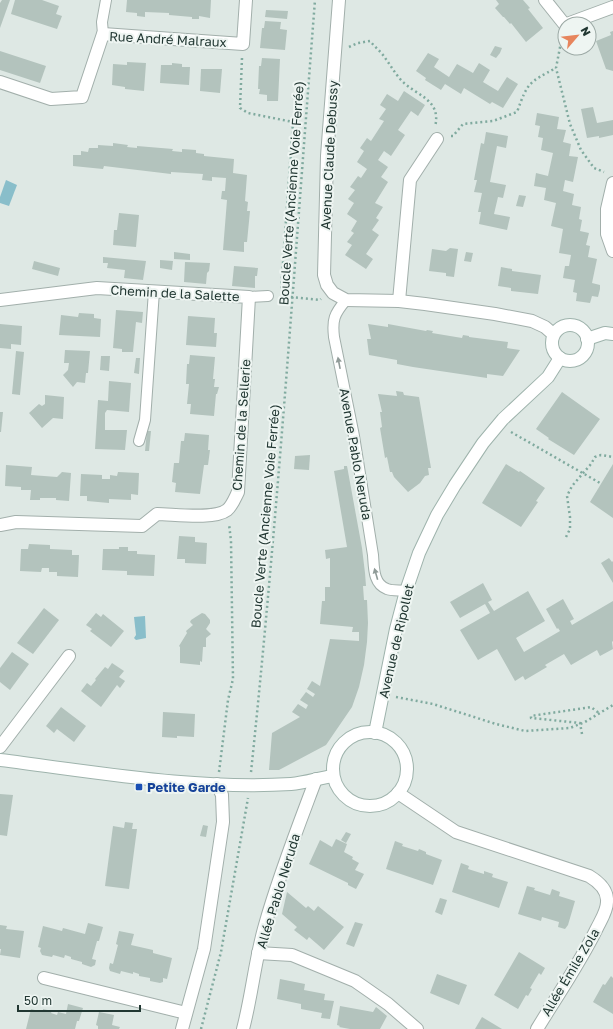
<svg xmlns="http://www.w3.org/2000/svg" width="613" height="1029" viewBox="0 0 613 1029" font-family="'Golos Text',sans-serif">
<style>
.water{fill:#89beca}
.building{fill:#b3c3bd}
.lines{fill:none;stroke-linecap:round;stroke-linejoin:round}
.lane-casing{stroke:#a2afab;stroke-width:12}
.street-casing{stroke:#a2afab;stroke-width:14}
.secondary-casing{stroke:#9eb3ac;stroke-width:14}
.path{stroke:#80aa9f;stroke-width:2.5;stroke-dasharray:2 3;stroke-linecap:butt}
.lane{stroke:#fff;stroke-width:10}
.street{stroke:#fff;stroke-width:12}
.secondary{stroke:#fff;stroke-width:12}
.oneway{fill:#909b98}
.transit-dot{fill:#1a4fb4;stroke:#eef5f2;stroke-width:1.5}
.labels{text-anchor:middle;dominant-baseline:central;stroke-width:4;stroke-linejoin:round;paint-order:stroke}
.street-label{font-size:13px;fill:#213732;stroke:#eef5f2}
.transit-label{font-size:13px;font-weight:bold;fill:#164399;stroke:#eef5f2;text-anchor:start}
</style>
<rect width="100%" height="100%" fill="#dee8e4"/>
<g class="water">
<path d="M6,180l11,5 -8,21 -9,-3v-6z"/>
<path d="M145,616l1,22 -10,2 -2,-2 2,-3 -2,-18z"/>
</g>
<g class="building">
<path d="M2,0h8l-10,28v-25z"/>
<path d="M15,0h27l17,6 -3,8 6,2 -5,13 -46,-15z"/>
<path d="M127,0h84l-1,18 -11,-2v3h-7v-2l-23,-2v-2l-24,-1v5l-8,-1v-3l-11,-1z"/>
<path d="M496,0h27l7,8 -2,1 15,19 -17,14 -15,-19 -1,1 -6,-7h-1l-8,-9 4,-4z"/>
<path d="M266,10l22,1 -1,8 -22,-2z"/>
<path d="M265,21l16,1 -1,7 7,1 -2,20 -25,-2 2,-20h2z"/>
<path d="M613,31v40l-7,-2 -10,-28 15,-6 -1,-3z"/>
<path d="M495,46l7,2 -2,5 -4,5 -6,-3z"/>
<path d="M0,51l46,15 -6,17 -40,-13z"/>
<path d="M428,53l11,6 -5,8 15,10 8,-13 16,9 6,-10 11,7 -7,12 15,9 9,-14 11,7 -15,24 -11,-6 -2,2 -26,-16 -3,6 -16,-10 -4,6 -16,-10 1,-2 -10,-7z"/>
<path d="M262,58l18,1 -2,42h-11v-6l-8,-1 1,-5h-2l1,-23h2z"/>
<path d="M127,62l19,1 -2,28 -19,-2v-2l-13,-2 1,-21 14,1z"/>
<path d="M172,63l10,1v3h8l-1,18 -29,-2 1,-18h11z"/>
<path d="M201,69h21l-2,24 -20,-2z"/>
<path d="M404,91l21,14 -7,11 -7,-5 -13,19 7,5 -14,21 -7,-5 -6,9 10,7 -7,10 7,5 -13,21 8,4 -7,11 3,2 -7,10 7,5 -13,19 7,5 -7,10 -21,-14 7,-10 -5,-3 7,-9 -3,-2 6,-10 -10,-7 7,-11 -6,-4 7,-9 -5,-3 8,-11 3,2 6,-9 -10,-7 7,-11 -4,-3 7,-10 4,3 13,-20 -5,-2 7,-10 -6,-4 7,-11 11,7z"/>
<path d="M593,107l4,16 16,-3v15l-14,3v-2l-12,2 -6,-29z"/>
<path d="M537,113l22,4 -2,12 9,1 -3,12 8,2 -2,12 9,1 -5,25 -8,-2 -2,11 11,3 -2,11 9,2 -2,12 3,1 -2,11 9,2 -3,12 4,1 -2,11 9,2 -5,24 8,2v4l-2,8 -6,-1 -2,7 -14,-2 1,-8 -4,-1 2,-12 -12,-2 2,-12h4l2,-11 -12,-2 4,-24 -12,-3 5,-23 -12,-3 2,-12 -12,-2 2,-13 12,3 5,-23 -12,-3 2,-12 -5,-1 2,-11 -5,-1z"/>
<path d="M486,132l22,4 -2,12 -9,-2 -7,36 16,3 -3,13 -5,-1 -4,17 16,3 -3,13 -28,-6 2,-12h-3l4,-19 -8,-1 3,-12h-3l7,-37 3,1z"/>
<path d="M113,143l15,2 -1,2 10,1v-2l36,3 -1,2 10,1v-3l14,1v3l8,1v2l30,3 -1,14 14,2 -2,26 3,1 -1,9h3l-3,31h-3v10l-21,-2 4,-50 -6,-1 1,-8h3l1,-13 -14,-1v4l-10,-1 1,-6 -32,-2v2l-67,-8 -1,3 -30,-3v-11h8v-4l7,1 1,-4h9v-3l15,1z"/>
<path d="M519,195l7,1 -3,11 -7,-1z"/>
<path d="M119,213l20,2 -3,32 -23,-2 1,-15h3z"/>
<path d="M450,248l8,1 -4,28 -8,-1v-3l-17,-2 3,-22 14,2z"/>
<path d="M174,252l16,2v6l-16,-1z"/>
<path d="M466,252l7,1 -2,9 -7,-1z"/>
<path d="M103,257l43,4 -3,19 -19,-2 1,-8 -18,-2 1,-5h-5z"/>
<path d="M160,260l13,1 -1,9 -12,-2z"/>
<path d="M34,261l26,7 -2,8 -26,-7z"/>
<path d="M185,262l25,1 -1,8 -2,2 -1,11 -22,-2z"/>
<path d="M234,266l24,2 -1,8h-2v12l-23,-2z"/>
<path d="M501,267l11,2v2l29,4 -3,19 -27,-3v-3l-13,-2z"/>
<path d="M116,310l27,2 -1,11 -6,-1 -3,30h-11v-3l-9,-1z"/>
<path d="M79,313l15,1v4l7,1 -1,18 -41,-2 2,-20 17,2z"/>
<path d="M188,316l27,2 -1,15h3l-1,14 -30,-2z"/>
<path d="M0,324l22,2 -1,19 -10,-1v5l-11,-1z"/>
<path d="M368,324l20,3v-3l38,7 1,-1 6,1 -1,2 30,5 1,-3 6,1v1l39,5 -1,6 13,2 -17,26 -16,-2v4l-74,-11 -16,-3v-4l-28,-5 -2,-16h4z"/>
<path d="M65,350l25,1 -2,22h-2l-1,10 -8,-1 -4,5 -10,-12 5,-5 1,-7h-5z"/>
<path d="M16,351l8,1 -4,43 -8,-1z"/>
<path d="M190,355l25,2 -2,22h2l-1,8h5l-2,7h-1l-2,22 -24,-2 1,-10h-4l2,-20h-3l1,-20h2z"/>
<path d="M101,356h9l-1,15 -9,-1z"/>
<path d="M136,358h4l-1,16 -5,-1z"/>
<path d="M109,381l22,2 -2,29 -22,-2 -2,3v17h22l-2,20 -30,-1 3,-49 10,1z"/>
<path d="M396,391l7,1 1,3 15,2 12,71h-3l1,7 -4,1 -5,7 -12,9 -14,-15 -2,-5h-2l-3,-15 -2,1 -5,-30 2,-1 -2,-15h2l-4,-18 19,2z"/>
<path d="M562,392l38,27 -26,36 -26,-16 1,-1 -13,-9z"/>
<path d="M45,395l19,2 -1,22 -10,-1 -11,10 -13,-15 10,-9 3,2 3,-2z"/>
<path d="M0,412h3l-2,20h-1z"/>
<path d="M147,431h4l-2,20h-4z"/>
<path d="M185,433l24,2 -1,15h2l-2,15h-4l-4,29 -25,-2 1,-9 -4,-1 2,-19h5l2,-22h3z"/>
<path d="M310,455l-1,15 -15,-1 1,-13z"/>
<path d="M506,464l13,8 1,-1 25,17 -9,13 2,1 -17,25 -39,-24z"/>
<path d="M613,464v54l-23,-16z"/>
<path d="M6,465l26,2 -1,8 26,2 5,-5 9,1 -2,28 -13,-1v-2h-16v2h-10l1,-10h-10v-3l-16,-1z"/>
<path d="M344,466h3l15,82 3,25 1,13h-3l1,14h3l1,23 -1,19 -3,23 -5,22 -7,20 -26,38 -47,25h-10l3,-37 28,-16 -8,-5 6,-8 8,5 2,-4 -8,-5 6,-8 7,5 2,-3 -8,-5 5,-8 8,5 10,-47 29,2v-9h-7l1,-5 -33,-3 2,-23h3v-14h5v-29l-4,1 -1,-9 22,-3 -13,-76 10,-2z"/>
<path d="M118,472l21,1 -1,22 -7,-1v6l-22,-1v4l-22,-2v-5h-7l1,-22 21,1v4h8v-4l7,1z"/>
<path d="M179,536l16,1v5l12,1 -1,21 -21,-1v-4h-8z"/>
<path d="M29,544l21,1v4l22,1v5h7l-1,22 -21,-1v-4h-8v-4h-7l-1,4 -21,-1 1,-22h7z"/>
<path d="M119,547h9v4h9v3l18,1 -1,21 -27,-1v-4l-25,-1 1,-21h16z"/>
<path d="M609,558l3,4 1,-1v22l-12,-20z"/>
<path d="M483,583l9,17 -4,2 6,9 34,-20 17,30 -29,17 8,14 36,-21 -2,-3 -1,1 -11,-20 17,-10 11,20 -4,2 2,4 41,-24v40l-1,1 1,7 -13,7 -3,-6 -26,15 -7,-11 -19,11 2,2 -22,13 -2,-4 -8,5 -18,-32 -19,11 -18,-30 30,-17 -5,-9 -25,14 -10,-16z"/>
<path d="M44,608l15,12 -26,34 -16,-11z"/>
<path d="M96,613l5,4 2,-3 21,17 -13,16 -21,-16 2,-2 -6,-4z"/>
<path d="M202,613l3,1 5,6v3l-4,6 5,5 -5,4v9h-3l-1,15 -2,-1v4l-20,-2v-16l-1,-1 8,-13 -1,-2 7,-6 -3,-3 1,-2z"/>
<path d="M12,652l17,12 -19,26 -10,-8v-14z"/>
<path d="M112,663l12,8 -5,6 6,4 -5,7 -3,-3 -16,22 -20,-16 6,-8 4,3 5,-6 -1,-1 10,-12 3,2z"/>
<path d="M61,707l25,19 -12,16 -17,-13 -3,4 -8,-7z"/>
<path d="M163,712l32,2 -1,23 -17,-1v2l-15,-1z"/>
<path d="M0,794l13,1 -6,41 -7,-1z"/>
<path d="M125,822l8,1 -1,6h5l-8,60 -24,-3 8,-60 11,2z"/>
<path d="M203,825l5,1 -2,11 -6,-1z"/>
<path d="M346,832l5,2 -5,9 -5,-3z"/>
<path d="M336,839l11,5 -3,8 9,5 -1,2 7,4 -4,7 9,4 -8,15 -8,-4v-2l-39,-19 11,-24 12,7z"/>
<path d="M395,841l8,3 -1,2 16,5 1,-2 7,3v2l16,6 -9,25 -47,-16z"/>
<path d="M461,863l8,3 -1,3 16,5v-3l9,3 -1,3 16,5 -9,26 -47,-16z"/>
<path d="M527,886l8,2 -1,2 16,5 2,-6 8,3 -1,4 16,5 -7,24 -3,4 -7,-2 1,-5 -17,-5 -1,4 -23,-7z"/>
<path d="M287,892l19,16 2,-2 6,5 4,-5 26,21 -20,23 -15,-13 -2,3 -13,-10 3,-3 -15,-13z"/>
<path d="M440,898l7,2 -5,15 -7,-3z"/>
<path d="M355,922l8,2 -9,23 -8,-3z"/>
<path d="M88,923l15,4 -4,14h-2l-5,18 4,1 -1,5 -4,2 -9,-3v-2l-11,-3v-2l-6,-2 -1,3 -11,-3 -1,2 -10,-2 -2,-4 1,-3 -3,-1 5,-21 19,5 1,-3 22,6z"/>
<path d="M0,925l7,1 -1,3 18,2 -4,27 -20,-3 1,-6h-1z"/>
<path d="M119,931l15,3 -3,11 22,5v3l19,5 -5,21 -4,-1v4l-3,1 -10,-2v-3l-11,-2v-2l-6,-2v2l-12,-3 -1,3 -10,-3 -1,-3 1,-5 3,1 5,-19 -2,-1z"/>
<path d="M519,952l26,16 -4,7 -2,-2 -9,15 2,1 -4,7 -2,-1 -8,14 -24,-14z"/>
<path d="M437,974l30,11 -8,20 -29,-12z"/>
<path d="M611,976l2,2v36l-20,-12 10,-18 2,1z"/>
<path d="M280,979l25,5 -1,6 21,4 -1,6 10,1 -4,18 -9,-1 1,-5 -21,-4v-5l-24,-5z"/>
<path d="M68,1004l15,4 -4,13h-2l-2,8h-49l5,-20 12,3v-3l9,2 -1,2 6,2 1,-3 8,2z"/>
<path d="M340,1006l33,6 3,-5 11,9 -7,13h-30l-11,-2 1,-1 -3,-1z"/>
<path d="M99,1012l15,3 -2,10 8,2 -1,2h-21v-3l-2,-1z"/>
<path d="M482,1017l20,12h-27z"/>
</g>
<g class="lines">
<g class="lane-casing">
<g id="lane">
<path d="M103,34l-1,-12 4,-22"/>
<path d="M249,297l19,-1"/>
<path d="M346,300c-12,14 -14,20 -12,37l20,99 19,119c1,12 0,29 14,34 5,2 14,1 19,2"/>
<path d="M139,441l6,-21 9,-129"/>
</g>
</g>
<g class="street-casing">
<g id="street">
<path d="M339,0l-12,156 -3,119 3,10 6,8 13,7 53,1 26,3 70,10 37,7 13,6 8,7"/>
<path d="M545,0l20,25"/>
<path d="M567,24l46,-17"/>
<path d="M0,82l51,17 31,-2 21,-63 140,10 3,-44"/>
<path d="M613,183l-6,26v25l6,17"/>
<path d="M0,300l97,-12 152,9 -11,195c-3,6 -6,14 -11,18 -13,10 -54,4 -70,4l-15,12 -126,-4 -16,3"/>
<path d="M399,301l11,-121 27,-41"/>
<path d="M0,747l69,-91"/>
<path d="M398,793l58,39 133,44c10,6 19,14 18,26 0,9 -6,18 -10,26 -17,35 -40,68 -60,101"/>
<path d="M258,953l34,2 63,26 33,23 29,25"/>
<path d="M44,978l142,35"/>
<path d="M182,1029l22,-80 19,-127 -1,-27 -5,-11"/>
<path d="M243,1029c9,-34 12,-70 22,-104 14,-50 33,-98 51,-146"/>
</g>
</g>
<g class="secondary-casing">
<g id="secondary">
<circle cx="570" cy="343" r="18"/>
<path d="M587,339l18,-6 8,1"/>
<circle cx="370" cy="769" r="37"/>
<path d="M375,733l21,-104 10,-38 13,-38 18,-38 18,-30 28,-42 20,-24 45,-42 12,-19"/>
<path d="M0,760c96,12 195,30 291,24 14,-1 28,-6 42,-8"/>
</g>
</g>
<g class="path">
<path d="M562,37l-6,31 14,56 11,26 13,18 10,4"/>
<path d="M349,47l9,-4 12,-2c4,5 9,9 13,14 6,8 11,17 18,25 15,16 41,19 34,47"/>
<path d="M242,58l-2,50 8,5 45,9 -12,169"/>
<path d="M451,136h2l10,-12 30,-3 24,-9c11,-30 11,-29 39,-44"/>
<path d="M281,296l39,4 1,-1"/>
<path d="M511,432l89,51"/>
<path d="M566,537l4,-8v-12l-3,-21 5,-10 19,-22 4,-7 6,-2 12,2"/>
<path d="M396,697l37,7 63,20 29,7 45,-3 15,-6 28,-17"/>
<path d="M582,734l-2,-11 -49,-5v-2l60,-9 8,6"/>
<path d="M219,772l9,-72 5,-21 -2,-138 -2,-17"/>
<path d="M251,772c27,-257 44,-515 64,-772"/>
<path d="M201,1029l20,-77 27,-154"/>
</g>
<use href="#lane" class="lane"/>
<use href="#street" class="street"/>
<use href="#secondary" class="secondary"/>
</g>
<defs><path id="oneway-solid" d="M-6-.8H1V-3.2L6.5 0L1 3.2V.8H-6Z"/></defs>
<g class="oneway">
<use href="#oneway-solid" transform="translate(339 363) rotate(-101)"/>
<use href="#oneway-solid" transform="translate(376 574) rotate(-106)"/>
</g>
<rect class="transit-dot" x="135" y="783" width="8" height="8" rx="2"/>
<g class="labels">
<g class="street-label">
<text transform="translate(168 39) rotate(3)">Rue André Malraux</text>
<text transform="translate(329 155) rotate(-87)">Avenue Claude Debussy</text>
<text transform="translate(291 193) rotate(-86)">Boucle Verte (Ancienne Voie Ferrée)</text>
<text transform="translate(175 293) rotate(3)">Chemin de la Salette</text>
<text transform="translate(241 425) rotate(-86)">Chemin de la Sellerie</text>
<text transform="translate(356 454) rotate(80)">Avenue Pablo Neruda</text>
<text transform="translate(265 516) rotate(-85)">Boucle Verte (Ancienne Voie Ferrée)</text>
<text transform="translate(396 641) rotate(-77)">Avenue de Ripollet</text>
<text transform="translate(278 891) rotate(-73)">Allée Pablo Neruda</text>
<text transform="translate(570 972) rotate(-59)">Allée Émile Zola</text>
</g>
<g class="transit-label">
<text x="147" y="787">Petite Garde</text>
</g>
</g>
<g transform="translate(577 36) rotate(62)"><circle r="19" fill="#eef5f2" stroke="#9ca9a5"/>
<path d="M0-3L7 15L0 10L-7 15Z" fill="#e7855d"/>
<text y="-6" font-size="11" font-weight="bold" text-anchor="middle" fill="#213732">N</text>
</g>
<path d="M18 1005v6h122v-6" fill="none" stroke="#213732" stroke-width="2"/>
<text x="24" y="1005" font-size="12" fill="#213732" stroke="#eef5f2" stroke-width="3" paint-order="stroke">50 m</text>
</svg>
